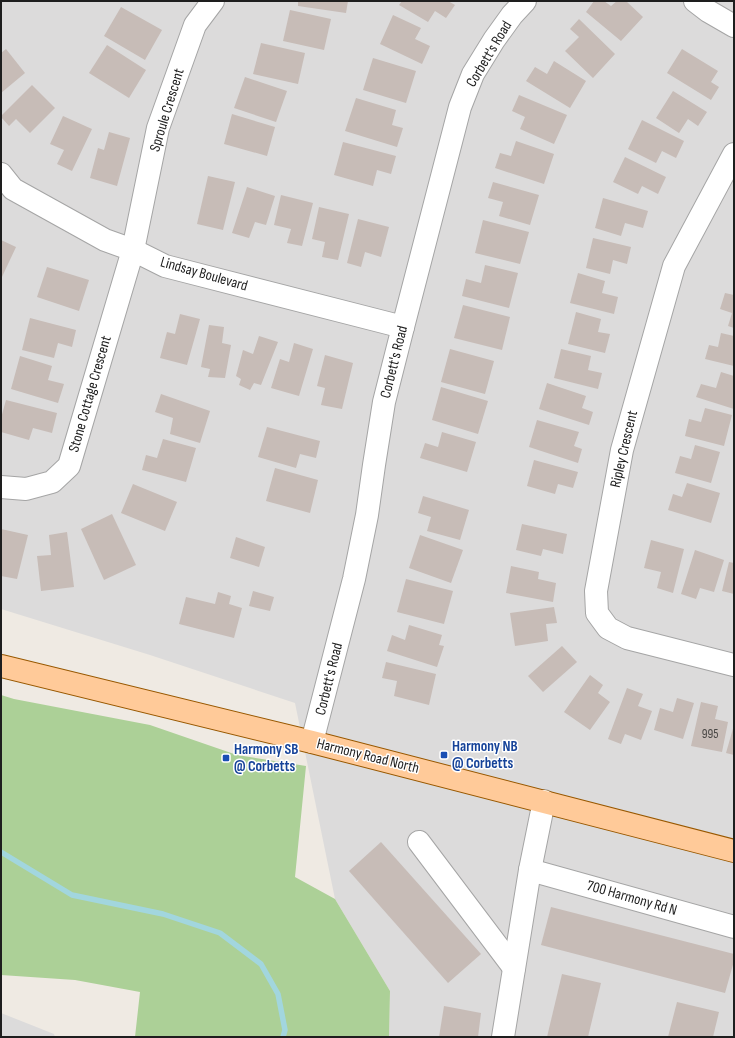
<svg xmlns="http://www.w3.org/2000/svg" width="735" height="1038" viewBox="0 0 735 1038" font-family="'Sofia Sans Condensed',sans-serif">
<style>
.residential{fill:#dcdbdb}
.forest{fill:#acd097}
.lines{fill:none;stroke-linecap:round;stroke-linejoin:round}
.stream{stroke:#a2d6de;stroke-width:5.5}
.building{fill:#c7bcb7}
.minor-casing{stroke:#a5a5a5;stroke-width:24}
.major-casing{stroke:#985800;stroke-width:24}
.minor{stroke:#fff;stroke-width:22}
.major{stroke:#ffca99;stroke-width:22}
.transit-dot{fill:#1a4fb4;stroke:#fff;stroke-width:1.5}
.labels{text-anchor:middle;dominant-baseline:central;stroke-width:3;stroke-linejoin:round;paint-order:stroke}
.number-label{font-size:13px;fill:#484644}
.street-label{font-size:15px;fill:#1e1e1e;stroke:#fff}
.transit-label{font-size:15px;font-weight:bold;fill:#164399;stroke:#fff;text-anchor:start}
</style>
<rect width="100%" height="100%" fill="#efeae3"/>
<g class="residential">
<path d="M1,1h733v1036h-345l1,-46 -55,-92 -40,-196 -145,-48 -149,-46z"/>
<path d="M1,1013l53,21 1,3h-54z"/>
</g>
<path class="forest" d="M1,695l13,4 136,26 87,30 69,11 -11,111 40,22 55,92 -1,46h-254l5,-45 -65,-12 -74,-5z"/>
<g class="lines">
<path class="stream" d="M1,852l71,43 91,19 57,19 41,31 17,30 7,36 -2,7"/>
</g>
<g class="building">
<path d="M298,1h50l-2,12 -48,-7z"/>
<path d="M402,1h46l7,4 -9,13 -11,-7 -7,11 -29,-17z"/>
<path d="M594,1h10l7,5 6,-5h9l17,16 -22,24 -35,-29z"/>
<path d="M121,7l41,23 -17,30 -41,-24z"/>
<path d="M290,10l41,9 -7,31 -41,-9z"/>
<path d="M393,15l28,13 -6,11 15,7 -8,18 -42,-20z"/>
<path d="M579,19l36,35 -22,24 -28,-27 14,-14 -9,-8z"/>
<path d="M261,43l44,10 -7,31 -45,-10z"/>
<path d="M107,45l39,25 -17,28 -40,-25z"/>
<path d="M6,49l19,24 -24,20v-40z"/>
<path d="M682,49l36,22 -7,11 8,5 -8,13 -44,-27z"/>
<path d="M373,58l43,13 -10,32 -43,-13z"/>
<path d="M554,61l32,20 -16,27 -44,-27 9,-14 12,7z"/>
<path d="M245,77l42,14 -11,31 -42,-14z"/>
<path d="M32,85l23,23 -25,25 -14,-14 -7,7 -8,-9v-1z"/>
<path d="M673,91l34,21 -9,14 -10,-7 -9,14 -23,-15z"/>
<path d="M519,95l48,20 -13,29 -34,-15 5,-12 -13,-6z"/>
<path d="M356,98l40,12 -4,15 11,3 -6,19 -52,-16z"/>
<path d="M232,114l43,13 -8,29 -43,-12z"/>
<path d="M63,116l29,13 -20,42 -15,-7 7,-14 -14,-6z"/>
<path d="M642,120l42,21 -8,17 -14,-7 -6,12 -28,-14z"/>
<path d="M109,132l21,6 -13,48 -27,-8 8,-30 6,2z"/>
<path d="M516,141l38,13 -10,30 -49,-16 5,-15 11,3z"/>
<path d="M343,142l53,14 -5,18 -14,-4 -4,16 -39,-11z"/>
<path d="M625,157l41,20 -8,17 -16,-8 -4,8 -25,-12z"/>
<path d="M208,176l27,6 -12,48 -26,-6z"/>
<path d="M493,182l46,13 -9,30 -31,-9 4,-14 -15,-4z"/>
<path d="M247,187l28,9 -9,29 -11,-3 -6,16 -17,-5z"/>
<path d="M281,195l32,8 -11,43 -15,-3 4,-14 -17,-4z"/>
<path d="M603,198l45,13 -5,17 -18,-5 -4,13 -26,-8z"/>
<path d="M319,207l30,7 -11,46 -16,-3 3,-15 -13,-3z"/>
<path d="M358,219l31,8 -8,30 -16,-5 -4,15 -14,-4z"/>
<path d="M483,220l46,12 -9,32 -45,-11z"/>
<path d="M593,238l38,9 -4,17 -14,-4 -3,14 -24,-6z"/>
<path d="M1,240l15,7 -15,32z"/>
<path d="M485,265l33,8 -9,35 -47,-12 4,-17 15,4z"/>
<path d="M47,267l42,13 -10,31 -42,-14z"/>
<path d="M578,273l27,8 -3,12 16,4 -4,17 -44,-11z"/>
<path d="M725,293l9,2v33l-6,-2 4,-13 -12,-4z"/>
<path d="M463,305l47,12 -8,33 -48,-12z"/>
<path d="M576,312l25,7 -3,13 12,2 -5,19 -37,-9z"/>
<path d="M180,314l20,5 -13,46 -27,-7 7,-26 8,2z"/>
<path d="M30,318l46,12 -4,17 -14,-4 -4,15 -32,-8z"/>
<path d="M209,325l15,2 -2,16 9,2 -6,33 -17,-1 2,-8 -9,-2z"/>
<path d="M721,333l13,3v30l-29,-7 4,-14 9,2z"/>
<path d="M259,336l19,6 -17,43 -7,-2 -4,7 -11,-5 2,-6 -5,-3 7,-26 10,4z"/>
<path d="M294,343l19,6 -14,47 -28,-8 9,-29 9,3z"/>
<path d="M450,349l44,12 -9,33 -44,-12z"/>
<path d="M561,349l30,7 -3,14 14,3 -4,16 -44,-11z"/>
<path d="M325,355l28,8 -11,46 -21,-4 4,-17 -8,-2z"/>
<path d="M20,356l32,10 -4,14 16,4 -6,19 -47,-14z"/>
<path d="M721,372l13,4v33l-38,-12 5,-13 15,4z"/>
<path d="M547,383l39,13 -4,12 11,4 -4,13 -50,-16z"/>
<path d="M441,387l47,14 -10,33 -46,-14z"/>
<path d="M161,394l49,17 -10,32 -30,-9 3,-16 -18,-6z"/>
<path d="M6,400l51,13 -5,20 -19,-5 -4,12 -28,-8v-14z"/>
<path d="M705,408l27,7 -8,31 -39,-10 4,-17 12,3z"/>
<path d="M537,420l42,12 -5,14 8,3 -4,14 -49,-16z"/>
<path d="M267,427l53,14 -4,17 -16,-4 -4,14 -38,-11z"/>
<path d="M442,432l34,10 -9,30 -47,-14 5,-15 13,4z"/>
<path d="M163,439l33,9 -10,34 -44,-12 4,-15 11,3z"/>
<path d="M695,445l25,7 -9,31 -36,-10 5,-17 11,3z"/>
<path d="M534,460l44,12 -5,16 -15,-4 -3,10 -28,-8z"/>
<path d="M275,468l43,12 -8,33 -44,-12z"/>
<path d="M687,483l33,10 -9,30 -43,-13 5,-16 9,3z"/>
<path d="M133,484l44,18 -12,29 -44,-18z"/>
<path d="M423,496l46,14 -9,30 -33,-9 4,-14 -13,-4z"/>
<path d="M112,514l24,51 -32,15 -23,-51z"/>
<path d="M522,524l45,10 -4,20 -20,-5 -2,7 -25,-6z"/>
<path d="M1,529l27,6 -11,44 -16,-3z"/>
<path d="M67,532l7,55 -33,4 -4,-35 14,-1 -2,-20z"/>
<path d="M420,535l43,15 -12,33 -42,-15z"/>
<path d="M236,537l29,10 -6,20 -29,-9z"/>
<path d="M651,540l33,9 -11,44 -16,-5 4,-16 -17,-4z"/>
<path d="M695,550l29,10 -10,32 -14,-4 -4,11 -15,-5z"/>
<path d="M729,562l5,1v31l-12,-3z"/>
<path d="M511,566l28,6 -1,7 18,4 -3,19 -47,-9z"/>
<path d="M406,579l47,12 -9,33 -47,-12z"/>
<path d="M253,591l21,6 -4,14 -21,-5z"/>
<path d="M218,592l13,4 -2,8 13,4 -8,30 -55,-14 7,-27 29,7z"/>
<path d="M554,607l3,16 -11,1 2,17 -33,5 -5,-33z"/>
<path d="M409,625l33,10 -3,10 5,1 -7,21 -50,-16 5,-16 13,5z"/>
<path d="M562,646l15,16 -34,30 -15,-16z"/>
<path d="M386,662l50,12 -7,31 -35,-9 3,-15 -15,-3z"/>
<path d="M590,675l13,10 -5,8 12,9 -20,28 -26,-18z"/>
<path d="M627,688l16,6 -5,12 14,5 -11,29 -16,-6 -4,10 -13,-5z"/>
<path d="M677,698l17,5 -11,36 -29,-9 6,-22 13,4z"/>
<path d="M701,702l17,4 -3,13 13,3 -6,30 -31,-6z"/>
<path d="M734,725v30l-8,-2z"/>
<path d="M381,842l100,112 -33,29 -99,-112z"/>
<path d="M551,907l183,47v7l-9,32 -184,-48z"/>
<path d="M562,974l39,9 -13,54h-41z"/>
<path d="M677,1002l42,10 -6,25h-45z"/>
<path d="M444,1006l37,7 -3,24h-39z"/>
</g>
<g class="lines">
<g class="minor-casing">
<g id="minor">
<path d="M695,1l13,10 26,15"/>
<path d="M734,154l-60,112 -52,184 -26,141 1,22 11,15 19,10 107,27"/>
<path d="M1,174l12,15 92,51 28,10 32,16 238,61"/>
<path d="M1,487l25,2 26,-7 17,-16 64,-216 25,-122 37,-103 18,-24"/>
<path d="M312,742l42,-163 13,-64 7,-50 10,-63 19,-75 57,-220 13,-33 21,-34 18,-25 13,-14"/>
<path d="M419,842l95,126"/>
<path d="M530,870l204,57"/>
<path d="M503,1037l27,-167 14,-69"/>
</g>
</g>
<g class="major-casing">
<path id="major" d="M1,666l311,76 422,109"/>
</g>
<use href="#minor" class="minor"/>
<use href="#major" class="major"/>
</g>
<g class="transit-dot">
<rect x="440" y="751" width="8" height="8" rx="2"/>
<rect x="222" y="754" width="8" height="8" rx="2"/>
</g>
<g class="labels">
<g class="number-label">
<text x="710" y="734">995</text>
</g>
<g class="street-label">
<text transform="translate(489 54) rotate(-59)">Corbett's Road</text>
<text transform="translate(167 110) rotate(-73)">Sproule Crescent</text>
<text transform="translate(204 274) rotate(16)">Lindsay Boulevard</text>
<text transform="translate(394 362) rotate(-76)">Corbett's Road</text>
<text transform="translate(90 394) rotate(-74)">Stone Cottage Crescent</text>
<text transform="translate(624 449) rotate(-77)">Ripley Crescent</text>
<text transform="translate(329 679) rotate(-76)">Corbett's Road</text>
<text transform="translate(368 756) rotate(14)">Harmony Road North</text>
<text transform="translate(632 898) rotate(16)">700 Harmony Rd N</text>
</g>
<g class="transit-label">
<text x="452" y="746">Harmony NB<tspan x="452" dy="17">@ Corbetts</tspan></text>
<text x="234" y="749">Harmony SB<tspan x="234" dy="17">@ Corbetts</tspan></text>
</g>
</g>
<rect width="735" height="1038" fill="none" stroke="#1e1e1e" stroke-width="4"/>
</svg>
